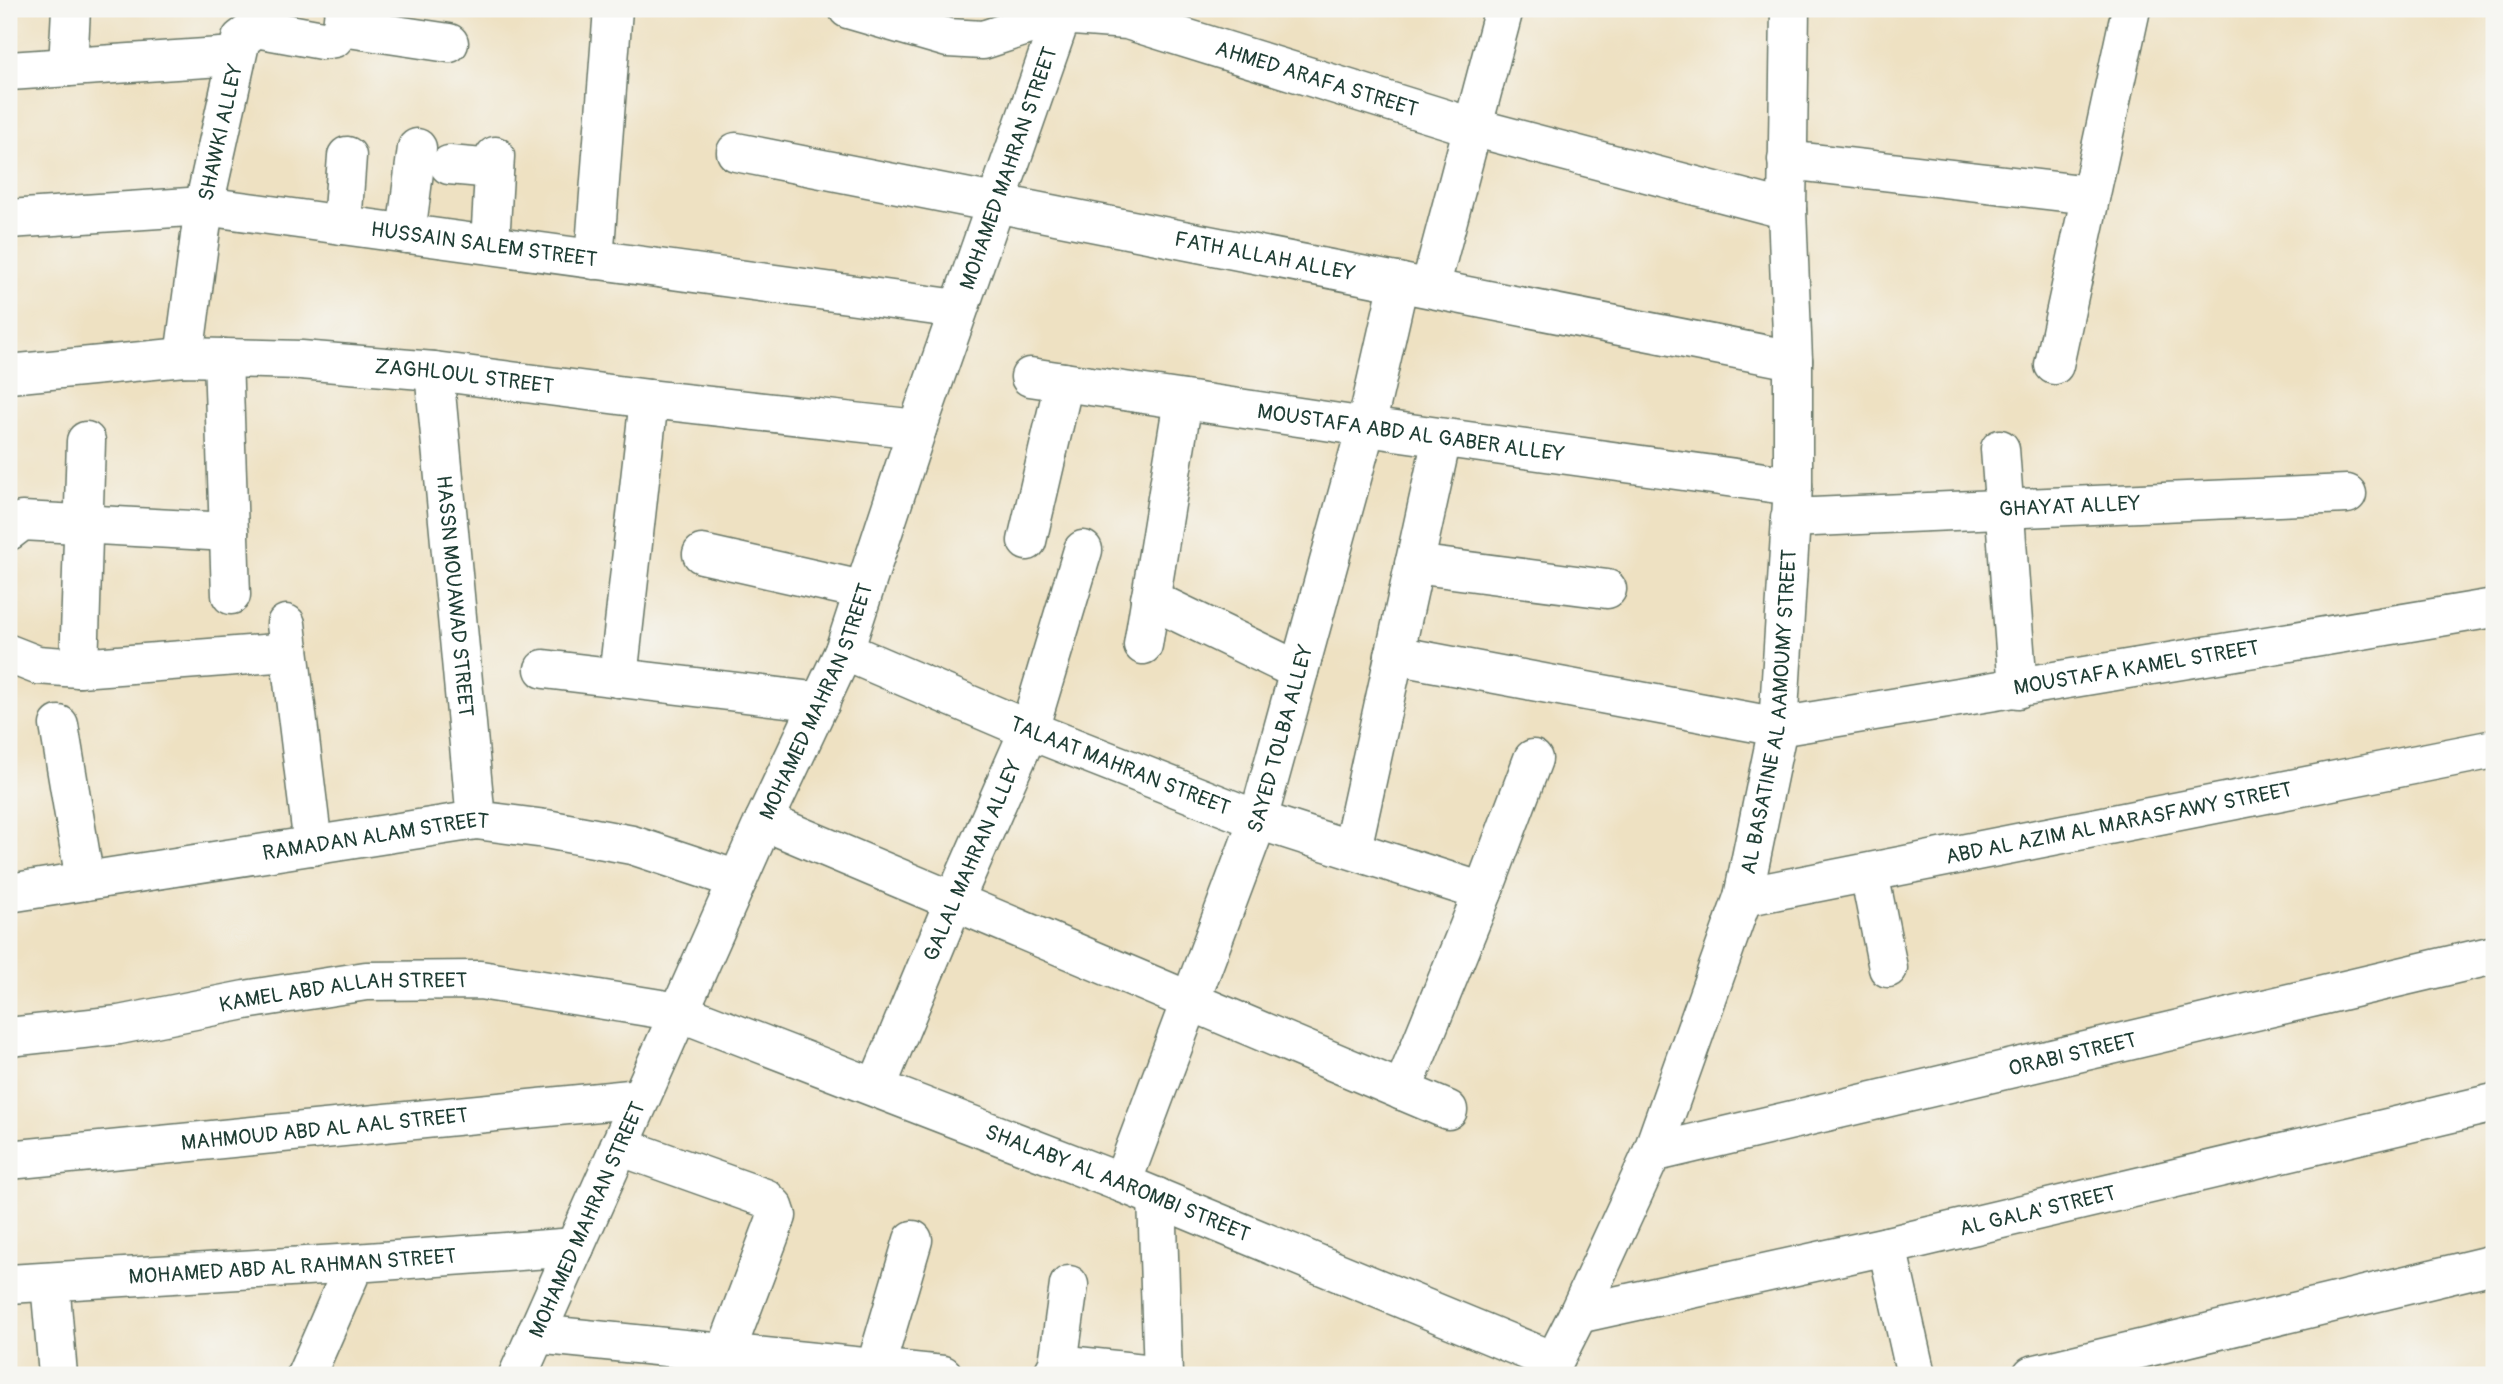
<svg xmlns="http://www.w3.org/2000/svg" width="2503" height="1384" viewBox="0 0 2503 1384" font-family="Pangolin,sans-serif">
<style>
.lines{fill:none;stroke-linecap:round;stroke-linejoin:round}
.minor-casing{stroke:#677666;stroke-width:41}
.minor{stroke:#fff;stroke-width:38}
.labels{text-anchor:middle;dominant-baseline:central;stroke-width:6;stroke-linejoin:round;paint-order:stroke}
.street-label{font-size:21px;fill:#1f3d34;stroke:#f6f6f2}
</style>
<rect width="100%" height="100%" fill="#f6f6f2"/>
<filter id="ink" filterUnits="userSpaceOnUse"><feTurbulence type="fractalNoise" baseFrequency=".0143" numOctaves="2"/><feDisplacementMap in="SourceGraphic" scale="14" xChannelSelector="R" yChannelSelector="G"/><feConvolveMatrix kernelMatrix="1 2 1 2 8 2 1 2 1" color-interpolation-filters="sRGB"/></filter>
<filter id="wash" filterUnits="userSpaceOnUse"><feTurbulence type="fractalNoise" baseFrequency=".00686" numOctaves="4" result="noise"/><feDisplacementMap in="SourceGraphic" scale="28" xChannelSelector="R" yChannelSelector="G"/><feGaussianBlur stdDeviation="1.57" result="paint"/><feColorMatrix in="noise" values="0 0 0 0 0 0 0 0 0 0 0 0 0 0 0 0 0 1.4 0 .05"/><feComposite in="paint" operator="in"/></filter>
<g filter="url(#wash)">
<rect width="100%" height="100%" fill="#eee1c2"/>
</g>
<g filter="url(#ink)">
<g class="lines">
<g class="minor-casing">
<g id="minor">
<path id="s1" d="M848,9l100,29 35,2 77,-25 67,5 345,107 315,83"/>
<path d="M342,27l107,16"/>
<path d="M68,67l3,-58"/>
<path d="M9,71l227,-15"/>
<path id="s2" d="M736,152l1057,208"/>
<path d="M1787,160l303,35"/>
<path d="M449,165l45,4"/>
<path id="s3" d="M9,219l195,-13 754,103"/>
<path d="M342,225l5,-69"/>
<path d="M406,234l11,-86"/>
<path d="M490,244l5,-88"/>
<path d="M594,260l19,-251"/>
<path d="M1430,288l74,-279"/>
<path id="s4" d="M184,357l20,-151 37,-167 15,-11 66,12 12,-2 8,-11 2,-18"/>
<path d="M223,358l8,237"/>
<path d="M2054,365l77,-356"/>
<path id="s5" d="M434,371l42,449"/>
<path id="s6" d="M9,374l175,-17 117,3 133,11 215,28 268,30"/>
<path id="s7" d="M1030,377l336,50 427,59"/>
<path d="M2000,449l18,240"/>
<path id="s8" d="M1790,518l557,-24"/>
<path d="M9,531l13,-10 207,11"/>
<path d="M1027,541l37,-159"/>
<path d="M702,554l160,36"/>
<path d="M1414,564l193,25"/>
<path d="M1150,599l149,72"/>
<path d="M286,624l27,222"/>
<path d="M1143,645l40,-245"/>
<path id="s9" d="M844,651l185,79 229,90 225,72"/>
<path d="M9,654l28,11 42,3 210,-16"/>
<path id="s10" d="M1394,655l384,72 716,-119"/>
<path d="M79,668l7,-227"/>
<path d="M544,669l277,33"/>
<path d="M618,678l31,-279"/>
<path d="M59,725l26,156"/>
<path d="M764,821l684,289"/>
<path d="M1352,849l90,-411"/>
<path d="M1869,873l19,95"/>
<path id="s11" d="M9,893l467,-73 70,9 86,16 106,35"/>
<path id="s12" d="M1743,897l751,-148"/>
<path id="s13" d="M9,1037l110,-12 126,-25 121,-19 114,-1 199,32 443,171 431,178"/>
<path id="s14" d="M877,1086l77,-185 75,-171 54,-180"/>
<path d="M1402,1091l81,-199 50,-133"/>
<path d="M619,1146l146,52 9,9 3,9 -52,138"/>
<path id="s15" d="M1652,1153l842,-198"/>
<path id="s16" d="M9,1160l631,-62"/>
<path id="s17" d="M1122,1183l136,-363 108,-393 33,-145"/>
<path d="M1157,1197l6,178"/>
<path d="M1887,1246l29,129"/>
<path d="M50,1282l8,93"/>
<path id="s18" d="M9,1284l346,-21 220,-16"/>
<path id="s19" d="M1578,1314l309,-68 607,-143"/>
<path d="M536,1334l407,41"/>
<path d="M1058,1364l105,11"/>
<path d="M875,1369l38,-129"/>
<path d="M306,1375l49,-112"/>
<path id="s20" d="M518,1375l246,-554 80,-170 73,-222 147,-420"/>
<path d="M1052,1375l6,-11 11,-79"/>
<path id="s21" d="M1547,1375l31,-61 74,-161 91,-256 35,-170 15,-241v-126l-6,-150 3,-201"/>
<path d="M2032,1375l462,-111"/>
</g>
</g>
<use href="#minor" class="minor"/>
</g>
</g>
<g class="labels">
<g class="street-label">
<text stroke="none"><textPath href="#s1" startOffset="486">AHMED ARAFA STREET</textPath></text>
<text stroke="none"><textPath href="#s4" startOffset="228">SHAWKI ALLEY</textPath></text>
<text stroke="none"><textPath href="#s20" startOffset="1304">MOHAMED MAHRAN STREET</textPath></text>
<text stroke="none"><textPath href="#s3" startOffset="478">HUSSAIN SALEM STREET</textPath></text>
<text stroke="none"><textPath href="#s2" startOffset="539">FATH ALLAH ALLEY</textPath></text>
<text stroke="none"><textPath href="#s6" startOffset="457">ZAGHLOUL STREET</textPath></text>
<text stroke="none"><textPath href="#s7" startOffset="385">MOUSTAFA ABD AL GABER ALLEY</textPath></text>
<text stroke="none"><textPath href="#s8" startOffset="280">GHAYAT ALLEY</textPath></text>
<text stroke="none"><textPath href="#s5" startOffset="226">HASSN MOUAWAD STREET</textPath></text>
<text stroke="none"><textPath href="#s10" startOffset="754">MOUSTAFA KAMEL STREET</textPath></text>
<text stroke="none"><textPath href="#s20" startOffset="737">MOHAMED MAHRAN STREET</textPath></text>
<text stroke="none"><textPath href="#s21" startOffset="705">AL BASATINE AL AAMOUMY STREET</textPath></text>
<text stroke="none"><textPath href="#s17" startOffset="472">SAYED TOLBA ALLEY</textPath></text>
<text stroke="none"><textPath href="#s9" startOffset="299">TALAAT MAHRAN STREET</textPath></text>
<text stroke="none"><textPath href="#s12" startOffset="383">ABD AL AZIM AL MARASFAWY STREET</textPath></text>
<text stroke="none"><textPath href="#s11" startOffset="371">RAMADAN ALAM STREET</textPath></text>
<text stroke="none"><textPath href="#s14" startOffset="245">GALAL MAHRAN ALLEY</textPath></text>
<text stroke="none"><textPath href="#s13" startOffset="338">KAMEL ABD ALLAH STREET</textPath></text>
<text stroke="none"><textPath href="#s15" startOffset="432">ORABI STREET</textPath></text>
<text stroke="none"><textPath href="#s16" startOffset="317">MAHMOUD ABD AL AAL STREET</textPath></text>
<text stroke="none"><textPath href="#s13" startOffset="1148">SHALABY AL AAROMBI STREET</textPath></text>
<text stroke="none"><textPath href="#s19" startOffset="471">AL GALA' STREET</textPath></text>
<text stroke="none"><textPath href="#s20" startOffset="170">MOHAMED MAHRAN STREET</textPath></text>
<text stroke="none"><textPath href="#s18" startOffset="284">MOHAMED ABD AL RAHMAN STREET</textPath></text>
</g>
</g>
<rect width="2503" height="1384" fill="none" stroke="#f6f6f2" stroke-width="35"/>
</svg>
